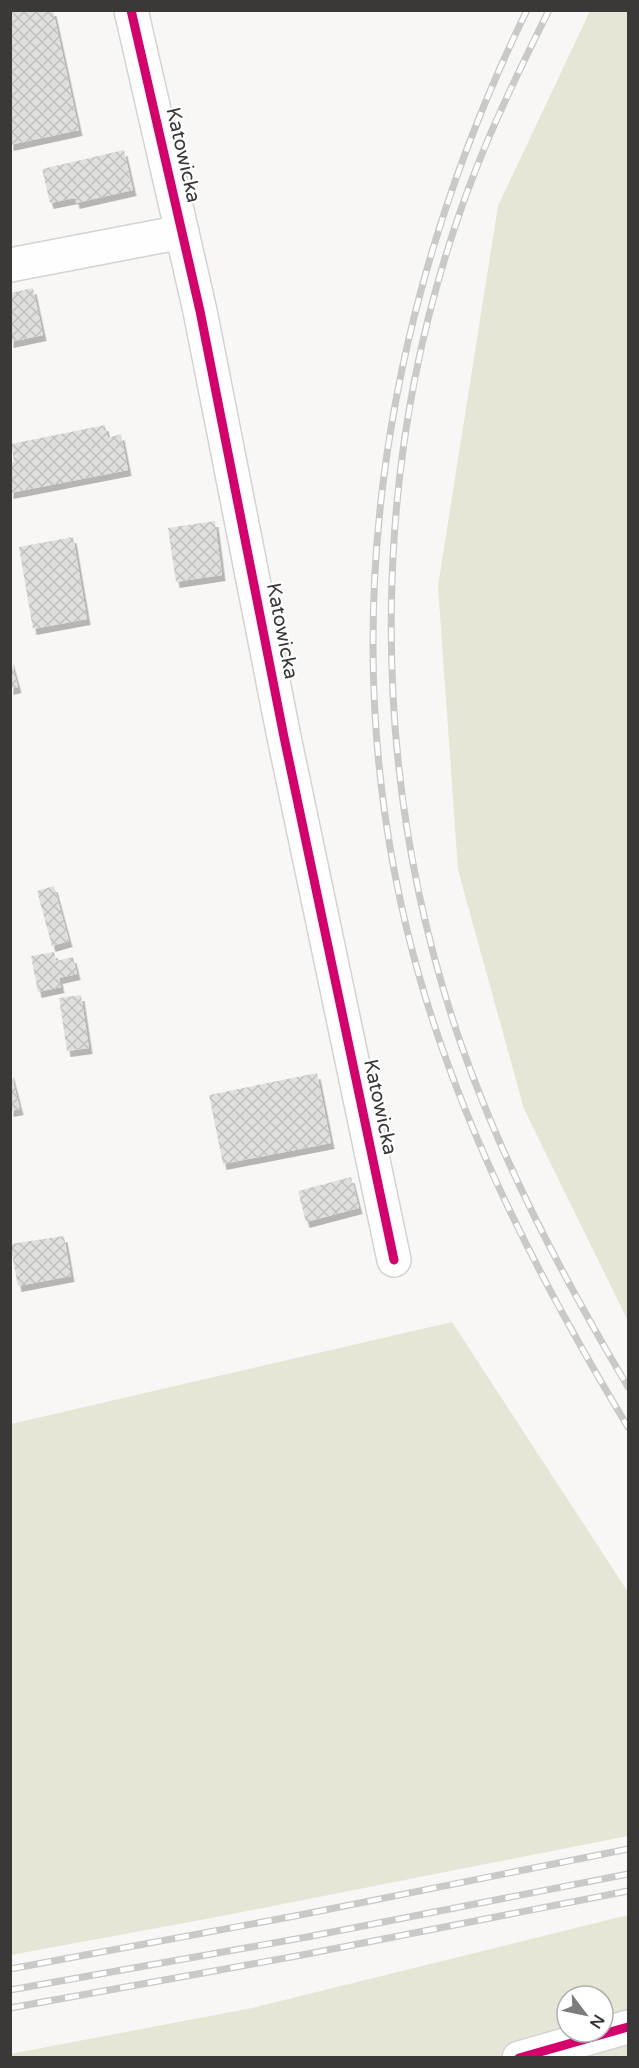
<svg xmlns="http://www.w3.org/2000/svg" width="639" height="2068" viewBox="0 0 639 2068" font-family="'Varela Round',sans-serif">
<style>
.green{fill:#e7e5d5;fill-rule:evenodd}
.building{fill:url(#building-cross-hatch);filter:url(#shadow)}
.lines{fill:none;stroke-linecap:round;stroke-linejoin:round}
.minor-casing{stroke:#d3d3d1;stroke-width:36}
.minor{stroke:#fefefe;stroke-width:33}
.rail-casing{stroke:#c9c9c8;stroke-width:7}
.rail{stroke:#fff;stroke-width:4.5;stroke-dasharray:14;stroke-linecap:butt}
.cycleway-casing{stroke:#fff;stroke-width:13}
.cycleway{stroke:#d6006c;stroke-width:9}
.labels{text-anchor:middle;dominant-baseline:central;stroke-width:4.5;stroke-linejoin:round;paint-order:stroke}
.street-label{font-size:20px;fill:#3a3938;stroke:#fff}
</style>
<defs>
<pattern id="building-cross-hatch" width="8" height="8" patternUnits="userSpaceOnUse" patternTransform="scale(1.5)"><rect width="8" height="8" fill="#dfdfdd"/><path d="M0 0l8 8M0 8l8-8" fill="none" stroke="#c0c0be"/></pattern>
<filter id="shadow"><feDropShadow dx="3.5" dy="6" stdDeviation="0" flood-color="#0004"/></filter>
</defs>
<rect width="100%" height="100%" fill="#f8f7f5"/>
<g class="green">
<path d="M590,11h38v1310l-104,-212 -66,-239 -20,-284 60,-380z"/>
<path d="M452,1322l176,270v244l-406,80 -211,39v-531z"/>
<path d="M628,1915v142l-617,1 -1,-4 242,-46zM567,1996h36v36h-36z"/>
</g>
<g class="building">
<path d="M10,10h43l26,120 -69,15z"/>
<path d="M124,150l9,40 -57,13 -1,-5 -25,5 -8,-34z"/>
<path d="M33,288l10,47 -33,7v-49z"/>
<path d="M105,425l3,13 13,-4 7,36 -118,23v-31l4,-1 -3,-17z"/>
<path d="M215,521l7,54 -46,7 -8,-54z"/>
<path d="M73,537l14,82 -54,10 -14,-82z"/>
<path d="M10,658l8,29 -8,2z"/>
<path d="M54,886l15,55 -17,5 -15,-55z"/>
<path d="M54,952l2,9 17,-4 4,17 -18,4 2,9 -23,5 -7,-36z"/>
<path d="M81,995l8,53 -22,3 -8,-53z"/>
<path d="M10,1070l10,39 -10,2z"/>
<path d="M317,1073l14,70 -108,21 -14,-69z"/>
<path d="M351,1177l8,31 -53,14 -8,-31z"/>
<path d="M64,1236l7,40 -53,10 -8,-42z"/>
</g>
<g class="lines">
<g class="minor-casing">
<g id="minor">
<path d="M131,10l69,301 84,426 110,523"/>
<path d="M10,265l172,-33"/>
<path d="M519,2058l109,-31"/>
</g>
</g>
<use href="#minor" class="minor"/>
<g class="rail-casing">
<g id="rail">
<path d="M527,10c-148,304 -201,641 -107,969 46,159 123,307 208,448"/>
<path d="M549,10c-26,53 -52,105 -73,159 -109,277 -112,598 -14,878 42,119 102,232 166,340"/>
<path d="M10,1969l290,-54 328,-66"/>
<path d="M10,1990l297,-53 321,-63"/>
<path d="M10,2008l292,-53 326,-64"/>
</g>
</g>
<use href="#rail" class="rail"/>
<g class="cycleway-casing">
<g id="cycleway">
<path d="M131,10l69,301 84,426 110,523"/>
<path d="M519,2058l109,-31"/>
</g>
</g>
<use href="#cycleway" class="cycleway"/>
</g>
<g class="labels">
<g class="street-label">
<text transform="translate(183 155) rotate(77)">Katowicka</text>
<text transform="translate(282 631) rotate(79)">Katowicka</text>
<text transform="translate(380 1107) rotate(78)">Katowicka</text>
</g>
</g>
<rect width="639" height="2068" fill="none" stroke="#3a3938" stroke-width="24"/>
<g transform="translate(585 2014) rotate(122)"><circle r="28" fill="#ffffff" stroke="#b0b0af" stroke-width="1.5"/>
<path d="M0-4.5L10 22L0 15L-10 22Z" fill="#7c7c7a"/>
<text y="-9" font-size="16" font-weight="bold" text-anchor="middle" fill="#3a3938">N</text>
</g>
</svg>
